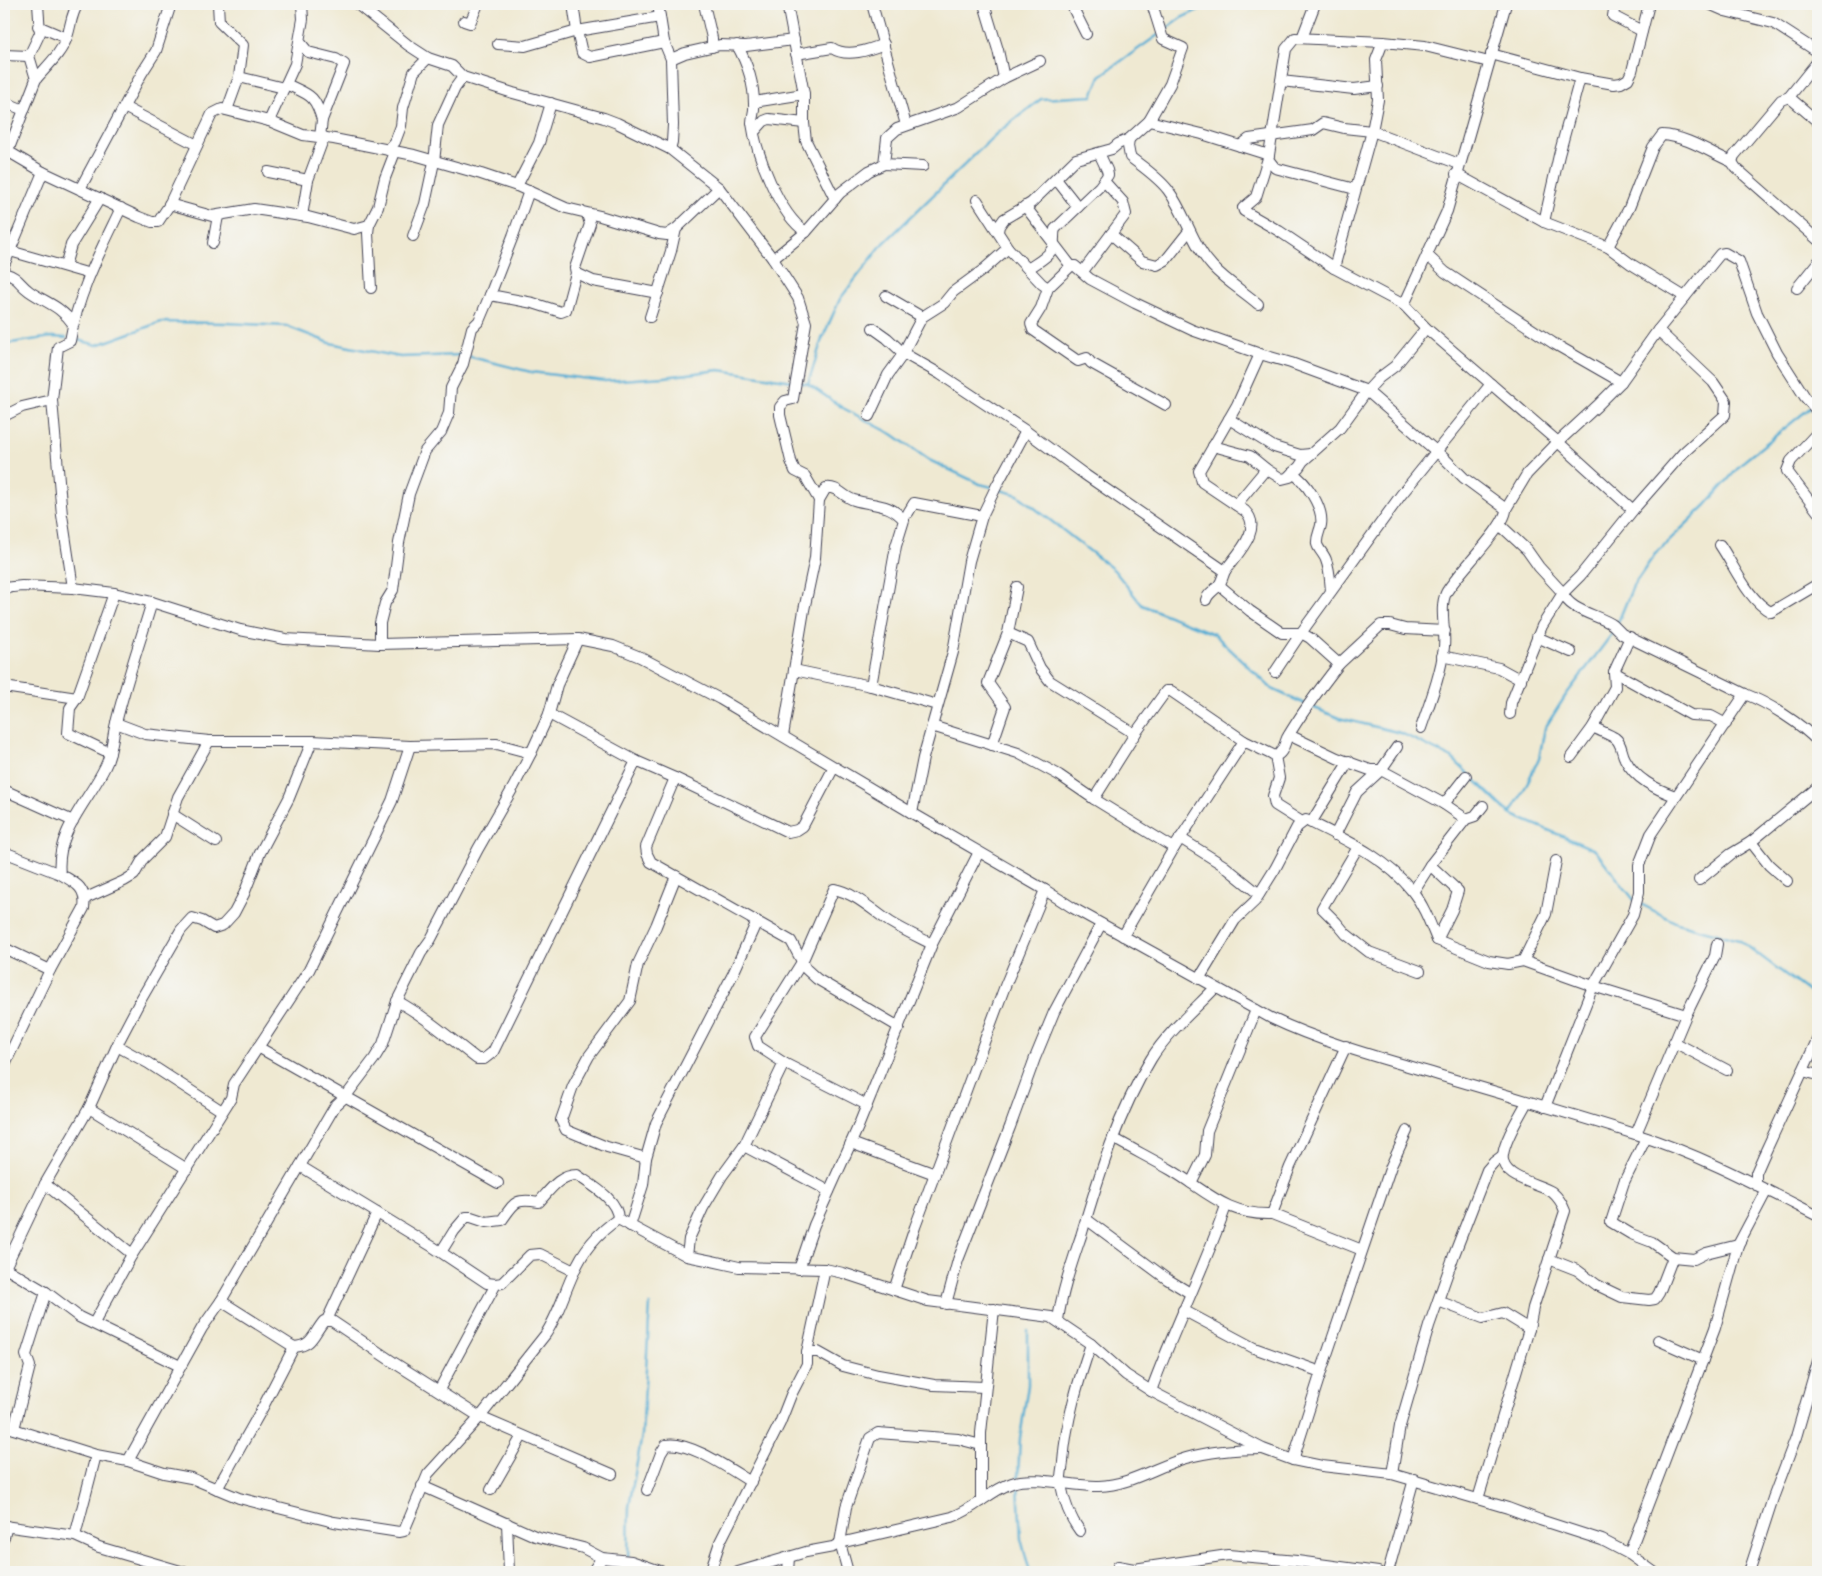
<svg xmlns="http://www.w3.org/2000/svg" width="1822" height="1576" viewBox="0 0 1822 1576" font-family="Pangolin,sans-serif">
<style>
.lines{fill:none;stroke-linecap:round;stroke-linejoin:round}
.stream{stroke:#58aed4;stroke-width:2.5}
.minor-casing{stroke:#414052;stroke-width:12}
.minor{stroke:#fff;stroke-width:10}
</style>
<rect width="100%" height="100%" fill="#f6f6f2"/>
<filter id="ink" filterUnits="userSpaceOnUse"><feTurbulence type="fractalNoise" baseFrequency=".02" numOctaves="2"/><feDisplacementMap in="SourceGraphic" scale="10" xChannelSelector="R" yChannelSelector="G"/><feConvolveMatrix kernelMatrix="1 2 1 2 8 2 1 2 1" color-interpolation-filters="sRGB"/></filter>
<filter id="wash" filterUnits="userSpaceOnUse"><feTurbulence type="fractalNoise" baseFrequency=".0096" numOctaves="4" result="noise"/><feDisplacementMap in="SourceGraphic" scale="20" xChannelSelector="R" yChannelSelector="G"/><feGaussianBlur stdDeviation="1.12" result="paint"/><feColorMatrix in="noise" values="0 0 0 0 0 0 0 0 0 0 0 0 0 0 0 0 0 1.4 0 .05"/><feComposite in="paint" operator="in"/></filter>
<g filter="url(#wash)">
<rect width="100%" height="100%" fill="#efe9d2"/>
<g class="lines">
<g class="stream">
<path d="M1163,31l18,-13 30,-14"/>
<path d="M74,339l23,6 64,-23 65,1 60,3 44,17 70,14 62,-2"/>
<path d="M4,344l48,-7 14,1"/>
<path d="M467,356l64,16 74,9 60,-4 54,-7 74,11"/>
<path d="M798,382l10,2 35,24 49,26 37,26 51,24 12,3"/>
<path d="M808,384l14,-45 18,-40 41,-53 115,-112 45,-35 51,-3 8,-20 58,-41"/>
<path d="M997,489l21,6 96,75 28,35 72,29 58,55 33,15"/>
<path d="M1617,625l16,-39 22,-32 51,-49 38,-44 66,-53"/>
<path d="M1312,707l27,11 62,15 51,25 58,56 85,36 39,50"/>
<path d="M1510,814l13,-22 16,-34 6,-30 21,-33 49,-65"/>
<path d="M1639,903l38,20 62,17 71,53"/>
<path d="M1018,1478l2,-40 8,-53v-54"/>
<path d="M1018,1484l3,55 9,33"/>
<path d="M628,1557l1,-50 13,-72 8,-130"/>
<path d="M628,1565v7"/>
<path d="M1087,1572l22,-4"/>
</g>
</g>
</g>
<g filter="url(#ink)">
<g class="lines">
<g class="minor-casing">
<g id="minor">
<path d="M218,4l1,18 24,23 -4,32 -12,33"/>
<path d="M357,4l51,41 20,13 24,8 11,11 50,16 91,25 13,5 53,26 49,39 54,71 25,39 8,25 -13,76 -8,2 -5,6v8l11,46 4,10 10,5 14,24"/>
<path d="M573,4l4,27 5,22 8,4 74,-15"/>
<path d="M658,4l6,38 7,17 2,66 -1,17 -2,7"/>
<path d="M704,4l8,34v9"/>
<path d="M787,4l17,90v29l2,18 29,58"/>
<path d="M872,4l34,121"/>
<path d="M984,4l14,46 6,28"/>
<path d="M1071,4l15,30"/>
<path d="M1615,4l-2,12 29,15"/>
<path d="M1709,4l16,7 48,12 45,29"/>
<path d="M464,21l6,2 8,-19"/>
<path d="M38,26l28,12"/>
<path d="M1302,38l13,-34"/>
<path d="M300,42l8,10 28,7 8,5 -22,56 -2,17"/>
<path d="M498,44l27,2 52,-15 83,-14"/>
<path d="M737,45c10,18 17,39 17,59 1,7 -2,12 -2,19 4,30 27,92 54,109"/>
<path d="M796,54l36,-6c15,10 37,2 52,-4"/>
<path d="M1491,54l89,24 34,6 7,-1 7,-4 4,-8 17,-67"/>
<path d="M4,55l25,1"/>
<path d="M671,59l14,-6 35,-8 26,1 48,-6"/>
<path d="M239,77l45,11"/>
<path d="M36,79c11,-13 25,-25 31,-42 4,-11 4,-23 11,-33"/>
<path d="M1281,81l73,8 24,-3"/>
<path d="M286,84c23,11 29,10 36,36"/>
<path d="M1789,97l29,25"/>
<path d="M4,102l20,8"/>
<path d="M754,102l50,-8"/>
<path d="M124,107l73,38"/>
<path d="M269,121l26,-57 8,-45 -1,-15"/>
<path d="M1149,121l53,13 67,21"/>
<path d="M754,132l10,-11 5,-2 35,4"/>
<path d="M1129,139l-1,7 2,11c13,10 28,20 38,33 18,24 24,55 45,77 13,14 31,25 45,37"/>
<path d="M1240,146l9,-7 64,-9 10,-7 21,5 28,3 87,33"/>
<path d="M4,149l39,23 96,45 13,5h6l10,-15 44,-93 10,-5 47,12 34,14 31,4 80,16 67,19 36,12 49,22 34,8 59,18 8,1 9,-6"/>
<path d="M388,150l7,-8 6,-16 2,-18 11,-36 14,-14"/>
<path d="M8,151l28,-72 -7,-23 11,-23 -2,-29"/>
<path d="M1268,159l7,9 80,21"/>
<path d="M1732,162l2,-6 47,-56 8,-3 29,-36"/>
<path d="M884,164l39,2"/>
<path d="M268,172l40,8"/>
<path d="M1456,174l88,48 64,25 23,17 54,33"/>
<path d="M1056,179l22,28"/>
<path d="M517,186l22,-43 12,-40"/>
<path d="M80,189l62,-116 14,-22 15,-47"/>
<path d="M977,200l31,48 34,36 6,4"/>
<path d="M169,204l43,12 42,-7 54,8 46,12 15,-4"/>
<path d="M1025,206l46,60h4l15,13 45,24 57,27 68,24 31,9 76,28 78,68 19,19 42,31c1,17 -50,65 -60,84 -7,15 0,37 -2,54 -3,27 -14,55 -23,81"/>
<path d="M302,216l6,-36 16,-43"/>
<path d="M1544,222l15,-67 21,-77"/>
<path d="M998,231l1,-5 5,-7 27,-16 45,-44 36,-10 6,-5 11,-5 20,-18 21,-37 13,-36 -20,-9 -11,-35"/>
<path d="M1111,234l31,27 15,4 9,-5 23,-29"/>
<path d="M413,236l12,-32 9,-42 4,-37 17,-37 8,-11"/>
<path d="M213,243l5,-27"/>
<path d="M1608,247l21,-39 24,-61 9,-12c24,1 49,18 70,27l4,6 82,72"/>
<path d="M10,251l80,23"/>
<path d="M1427,255l18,17 108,71 68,39"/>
<path d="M773,259l33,-27 34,-39 29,-22 15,-7 3,-26 10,-9 62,-22 45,-29 36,-17"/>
<path d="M4,265l39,-93"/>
<path d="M65,266l6,-21 29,-47"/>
<path d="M1071,266l-23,22 -7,20 -10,16 2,6 45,31 9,-3 4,5 75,42"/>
<path d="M1334,268l38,-137 6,-31 -2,-40 7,-18"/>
<path d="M1028,269c8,-6 23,-13 25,-23 2,-6 0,-11 2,-17l45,-43 8,-11 -1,-5 -8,-17"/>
<path d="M4,273c16,5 14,10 25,18 17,12 32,15 44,33"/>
<path d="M576,273l17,8 65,12"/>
<path d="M1084,273v-3l42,-56 -3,-12 -19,-21"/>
<path d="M371,288l-3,-55 1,-8 9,-18 7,-29 10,-26"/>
<path d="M1797,288l21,-26"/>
<path d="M490,295l43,8 28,9 5,-2 10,-37 -1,-5 15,-44 -3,-10"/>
<path d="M886,296l36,21"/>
<path d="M1404,305l-70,-37 -55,-37 -35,-20 -1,-3 13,-11 13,-42 17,-106 9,-11 88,4 42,4 64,16"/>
<path d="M650,317l21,-66 5,-22 43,-41"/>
<path d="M873,328l14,10 16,15 37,21 86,57 58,43 141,97"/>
<path d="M1491,384l67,58 75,68"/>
<path d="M4,416l18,-9 30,-7"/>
<path d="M869,416l19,-41 13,-18 21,-40 22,-14 9,-11 30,-22 25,-22"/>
<path d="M1229,419l45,28 26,8 11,-1"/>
<path d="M1818,432l-27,29 -4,10 31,41"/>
<path d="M1213,446l37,10 16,13 16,10 8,-2 -1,-1 10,-9 4,-6 37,-33 27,-37 12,-13 16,-12 31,-38"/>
<path d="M1292,473c14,8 32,35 29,52 -1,6 -5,12 -4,19 1,5 7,10 9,16 4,10 4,21 5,31"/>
<path d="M1236,505l30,-36"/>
<path d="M1506,509l21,-35 31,-32 39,-36 24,-24 37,-52 62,-76 5,-1 14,8 18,52 20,40 28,44 13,15"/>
<path d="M908,513l6,-10 68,13"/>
<path d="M1500,525l27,25 12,17 24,26c6,18 36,22 50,32 3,3 6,6 9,9l123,60c23,9 57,30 73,48"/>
<path d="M1720,545c15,22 28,55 51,67l47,-28"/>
<path d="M1219,585l31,26 32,22h19"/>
<path d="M4,588l18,-2 51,2 41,5 38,9 88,28 45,9 95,5 198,-5 35,7 27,11 80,42 192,114 133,77 28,18 198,110c48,23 102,38 154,53 70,21 141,41 210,63 64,20 124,52 183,82"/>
<path d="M73,588l-11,-73 -10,-115 6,-53 12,-6c8,-48 30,-89 51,-133"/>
<path d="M1206,600c2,-7 8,-9 13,-15 3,-4 4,-10 6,-14 11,-16 39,-42 20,-60l-43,-29 -3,-11 38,-66 23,-51"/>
<path d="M1008,633l20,9 12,26 10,13 85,53"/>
<path d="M1537,637l34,15"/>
<path d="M380,644v-21l5,-20 8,-13 6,-47 10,-49 16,-43 16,-19 8,-19 2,-25 12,-24 9,-36 7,-7 11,-26 23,-59 16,-45"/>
<path d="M1442,656l57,12 22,12"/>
<path d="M1339,664l42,-39h9l15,4 40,2"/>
<path d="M794,670l77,16 66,19"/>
<path d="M1275,672l26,-39"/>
<path d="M1614,672l77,43 20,1 15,8"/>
<path d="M4,687l73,11"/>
<path d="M549,714l87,47 39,17 113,54 9,-2 6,-4 31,-59"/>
<path d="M1510,714l1,-11 31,-77 21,-33 17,-17 53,-66 50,-57 42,-38 1,-14 -13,-19 -55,-52"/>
<path d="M116,723l29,11 64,7h103l98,5 87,-2 34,9"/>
<path d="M932,726l86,27 41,22 35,24 80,49"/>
<path d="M1593,727c7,4 16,7 22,11 7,5 6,14 10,21 10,20 31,30 50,37"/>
<path d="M1289,735l48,23 33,12h11l63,34 22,15"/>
<path d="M783,736l21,-126 11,-52 4,-58 7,-12c11,-2 18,9 28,12 19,6 35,2 50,20l-8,26 -25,140"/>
<path d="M992,745l13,-38 -17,-24 20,-50 9,-46"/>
<path d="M110,753l-42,-20 2,-25 7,-10 37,-105"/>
<path d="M1275,756l4,22 -6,18 2,9 27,17"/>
<path d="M1571,757l22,-30 22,-40 -1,-15 16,-35"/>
<path d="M675,778l-29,69 1,7 4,8 140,79 15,28 11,10 82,48"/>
<path d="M4,790l69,31"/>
<path d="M1094,799l41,-65 31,-43h5l73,50"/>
<path d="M1444,804l22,-28"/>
<path d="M912,813l11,-55 30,-106 16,-91 13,-45 15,-31 29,-54"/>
<path d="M172,814l44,28"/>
<path d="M1311,823l38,-62"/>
<path d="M1335,835l22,-43 24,-22 16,-23"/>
<path d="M1180,838l43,27 36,29"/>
<path d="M1751,842l18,23 18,16"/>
<path d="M1358,847l-36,61 14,14 10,12 23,18 51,19"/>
<path d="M4,852l56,22"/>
<path d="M1699,880l32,-26 20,-12 67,-55"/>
<path d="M1413,892l17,-27"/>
<path d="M86,898l38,-17 10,-6 9,-16 22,-22 13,-40 31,-56"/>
<path d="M1123,936l51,-88 70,-107 31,15c8,-2 9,-11 12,-18 15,-26 34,-51 52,-74l-29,-26 -9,-5 100,-138 90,-111 -65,-56 -22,-23 43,-94 59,-207"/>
<path d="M1437,940l15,-30 6,-19 -28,-26 36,-46 9,-3 8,-10"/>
<path d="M4,948l46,22"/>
<path d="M1523,961l23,-47 10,-53"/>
<path d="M1199,979l36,-59 20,-19 20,-32 22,-42 9,-7c38,19 80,37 107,72 11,14 17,31 24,48l52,21 19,3 15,-3 70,25 93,29"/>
<path d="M397,1001c29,16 54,38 80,58h7l9,-7 143,-291"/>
<path d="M1674,1042l53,28"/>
<path d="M117,1046l31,17 74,48"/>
<path d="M258,1047l240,136"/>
<path d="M784,1063l83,42"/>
<path d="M4,1066l46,-96 34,-62c3,-20 -8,-25 -24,-34 -5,-42 28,-72 45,-107 7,-13 7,-29 11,-44 10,-41 24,-81 36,-121"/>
<path d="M1803,1071l15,4"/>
<path d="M1545,1107l48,-121 40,-71 6,-23v-27l12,-31 94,-140"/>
<path d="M89,1108l98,61"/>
<path d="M1636,1134l50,-119 29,-59 2,-12"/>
<path d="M1113,1138c19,11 39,21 58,32 35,21 57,46 101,44l90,36"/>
<path d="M1646,1138l-22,44 -13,40 20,12 21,8 21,15 21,2 12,-6 32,-8"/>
<path d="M851,1143l84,31"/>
<path d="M744,1146l85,45"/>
<path d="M646,1158l-39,-11 -41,-17 -5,-10 12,-34 16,-30 41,-55 8,-37 18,-38 20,-50"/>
<path d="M300,1166l133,81 54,36 9,1 6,-1 28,-28 10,-1 34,17"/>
<path d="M1191,1183l14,-28 2,-24 49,-121"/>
<path d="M45,1184l44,-76 31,-69 20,-38 41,-71 11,-12 10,3 12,7 9,-3 11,-12 10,-19 16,-41 29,-55 23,-57"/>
<path d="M1756,1185v-12l7,-16 55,-119"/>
<path d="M1272,1214l18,-47 56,-121"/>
<path d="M618,1219l69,37 25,5 27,6 86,2 18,4 85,28 123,16 40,27 35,31 25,16 112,58 30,11 29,6 70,8 116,34 32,12 62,20 27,14 25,18"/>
<path d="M1086,1219l81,60 23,14"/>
<path d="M630,1226l13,-41 3,-27 10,-35 77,-149 24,-53"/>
<path d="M441,1252l13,-21 12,-14h5l15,5 16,-2c13,-18 13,-22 37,-18 11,-12 20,-27 38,-27 14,10 41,24 41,44"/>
<path d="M687,1256l2,-17 14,-31 19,-32 22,-30 40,-83 -26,-17 -3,-9 47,-75 32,-73c21,4 38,21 56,33 13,8 28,15 42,22"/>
<path d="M1549,1259l28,11 20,15 25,12 27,3 6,-1 4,-6 14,-36"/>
<path d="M5,1268l41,24 33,25 101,49"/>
<path d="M799,1269l15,-44 44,-98 74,-183 47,-92"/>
<path d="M4,1270l41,-86 87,70"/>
<path d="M894,1290l21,-63 90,-241 40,-96"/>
<path d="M221,1301l73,46c19,-1 19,-13 30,-26h8l61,41 87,55 132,57"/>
<path d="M1438,1301l45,17 20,-5 26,16"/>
<path d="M946,1304l12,-44 52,-133 25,-69 19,-46 47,-88"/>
<path d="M1183,1310l71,38 67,24"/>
<path d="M327,1320l50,-107"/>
<path d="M1058,1320c4,-29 14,-57 23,-84 18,-61 37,-123 70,-177 15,-25 43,-49 64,-71"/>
<path d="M94,1323l36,-65 101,-160 3,-14 75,-114 83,-169 18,-55"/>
<path d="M1658,1340l45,20"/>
<path d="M807,1352l18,-83"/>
<path d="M439,1390l57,-106"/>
<path d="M1151,1391c23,-63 53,-122 75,-185"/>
<path d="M4,1426l92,29 32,6 36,12 27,5 48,20 95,24 65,10 5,-1 24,-57 52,-57 65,-82c13,-19 19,-42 29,-63 9,-22 25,-40 44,-53"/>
<path d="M14,1429l16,-63 -4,-11 20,-63"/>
<path d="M1293,1460l28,-88 70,-206 16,-35"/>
<path d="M128,1461l74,-133 19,-27 114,-195 11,-10 28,-37 9,-15 14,-43 24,-48 10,-14 47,-90 36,-63 17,-33 18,-39 8,-29 21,-46"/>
<path d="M1392,1474l8,-48 29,-100 25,-71 33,-85 7,-8 8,-6"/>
<path d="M422,1486l113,50 48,12 19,10 29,3 32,11"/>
<path d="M217,1489l46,-82 31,-60"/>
<path d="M491,1490l31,-54"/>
<path d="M647,1490l14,-37 5,-8c22,-5 65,25 85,37"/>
<path d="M1478,1499l51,-170 4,-21 32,-97c-3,-8 -7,-14 -13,-19 -14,-9 -53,-14 -49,-37 2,-16 16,-38 24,-53"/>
<path d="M981,1501v-68l13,-124"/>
<path d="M507,1523l2,49"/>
<path d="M4,1526l71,10 24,11 85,25"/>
<path d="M1080,1531c-10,-13 -16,-30 -19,-46 -1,-7 1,-15 2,-23 3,-41 15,-80 28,-118"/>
<path d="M75,1536l21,-81"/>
<path d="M4,1537l3,-11"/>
<path d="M1629,1554l86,-226 23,-83 29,-55"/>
<path d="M1118,1566l16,3 94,-14 69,6 81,11"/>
<path d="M592,1572l10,-14"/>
<path d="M710,1572l10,-30 60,-119 11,-28 16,-31v-12h11l25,14 35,9 56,10 51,2"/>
<path d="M738,1572l68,-20 27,-5 7,-4 112,-26c22,-7 37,-26 60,-34 22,-8 62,4 87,3 31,-1 58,-20 87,-28 25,-7 51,-9 76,-9"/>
<path d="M788,1572l1,-15"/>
<path d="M848,1572l-8,-29 6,-36 24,-69 8,-5 80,6 23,6"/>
<path d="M1388,1572l26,-93"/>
<path d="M1749,1572l24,-74 23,-61 22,-76"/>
</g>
</g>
<use href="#minor" class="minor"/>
</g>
</g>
<rect width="1822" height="1576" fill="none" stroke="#f6f6f2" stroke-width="20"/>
</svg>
